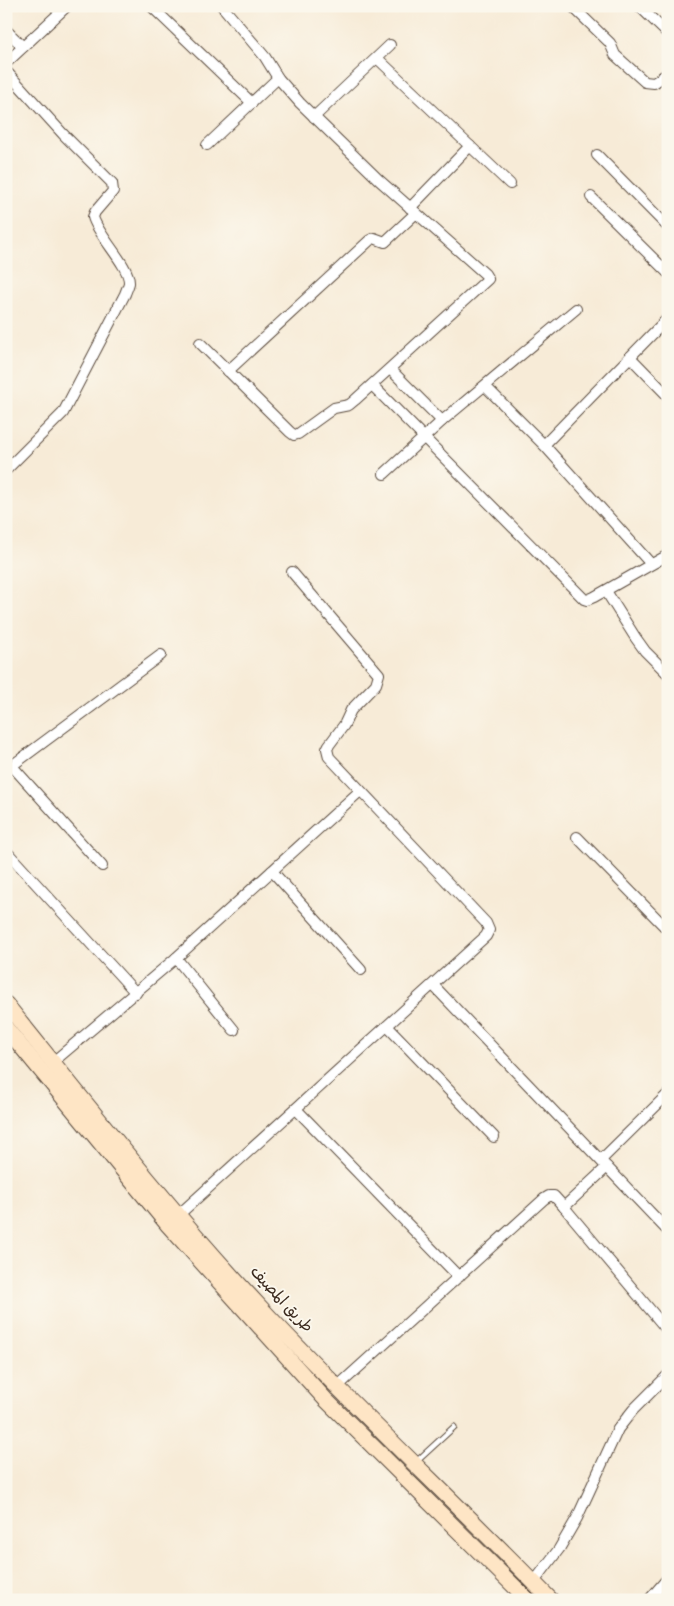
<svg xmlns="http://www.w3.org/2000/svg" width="674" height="1606" viewBox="0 0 674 1606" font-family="'Gochi Hand','Playpen Sans Arabic',sans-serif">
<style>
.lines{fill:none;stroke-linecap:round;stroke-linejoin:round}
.lane-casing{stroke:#57473a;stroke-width:7}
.street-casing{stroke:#57473a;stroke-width:12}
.secondary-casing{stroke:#57473a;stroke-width:17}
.lane{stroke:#fff;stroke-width:5}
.street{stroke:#fff;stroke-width:10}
.secondary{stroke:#fee5c5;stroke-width:15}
.labels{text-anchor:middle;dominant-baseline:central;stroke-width:4;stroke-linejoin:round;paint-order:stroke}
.street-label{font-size:16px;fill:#3b2a1e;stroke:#fbf7ec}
</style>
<rect width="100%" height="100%" fill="#fbf7ec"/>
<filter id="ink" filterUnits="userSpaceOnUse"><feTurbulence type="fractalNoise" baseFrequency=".02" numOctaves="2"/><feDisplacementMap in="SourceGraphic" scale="10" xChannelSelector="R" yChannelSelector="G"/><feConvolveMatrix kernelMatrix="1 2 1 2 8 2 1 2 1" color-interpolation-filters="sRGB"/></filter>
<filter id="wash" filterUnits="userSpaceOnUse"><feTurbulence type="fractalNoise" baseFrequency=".0096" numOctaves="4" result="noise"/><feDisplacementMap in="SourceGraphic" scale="20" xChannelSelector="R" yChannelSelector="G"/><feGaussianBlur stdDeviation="1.12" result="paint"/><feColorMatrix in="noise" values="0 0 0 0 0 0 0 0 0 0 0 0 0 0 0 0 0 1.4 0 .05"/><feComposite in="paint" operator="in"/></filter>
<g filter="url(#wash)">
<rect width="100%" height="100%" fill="#f7ebd7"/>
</g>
<g filter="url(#ink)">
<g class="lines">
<g class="lane-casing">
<path id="lane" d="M416,1462l38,-35"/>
</g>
<g class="street-casing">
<g id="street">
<path d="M151,6l101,97"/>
<path d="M572,6l38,37 5,12 30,27 9,1 14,-10"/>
<path d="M639,6l29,28"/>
<path d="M6,30l17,17"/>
<path d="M377,58l133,126"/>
<path d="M6,63l61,-57"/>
<path d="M6,71l57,63 49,49 1,8 -18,21 -2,5c5,19 37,49 36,66 -1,4 -3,8 -4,11l-62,119 -57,57"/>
<path d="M314,117l76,-72"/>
<path d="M207,145l71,-67"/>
<path d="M597,155l71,72"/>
<path d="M591,197l77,76"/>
<path d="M410,208l60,-62"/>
<path d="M200,343l90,89 4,3 4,-1 36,-26 15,-3 6,-5 133,-121 -3,-5 -106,-94 -79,-77 -22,-25 -13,-21 -43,-51"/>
<path d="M630,357l38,39"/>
<path d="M390,369l52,52"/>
<path d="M228,371l142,-131 4,-2 11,4 31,-29"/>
<path d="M372,385l212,214 3,1 7,-3 74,-42"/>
<path d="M485,386l59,59 107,119"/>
<path d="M544,445l124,-127"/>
<path d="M384,474l58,-53 134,-112"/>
<path d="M606,591l29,46 10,14 23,23"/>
<path d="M12,766l90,100"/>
<path d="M6,770l155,-115"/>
<path d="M577,837l91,93"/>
<path d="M6,851l130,142"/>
<path d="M272,871l89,99"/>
<path d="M176,958l58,72"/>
<path d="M433,985l235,246"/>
<path d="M388,1027l106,110"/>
<path d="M53,1062l123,-104 184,-167"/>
<path d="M296,1109l163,168"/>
<path d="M601,1160l67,-66"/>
<path d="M607,1167l-43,40 104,124"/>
<path d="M174,1219l312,-283 3,-6 -3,-7 -157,-166 -2,-8 2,-4 15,-20 7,-15 25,-26 3,-10 -87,-102"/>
<path d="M337,1387l207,-188 5,-3h5l10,11"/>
<path d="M534,1582l25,-33 18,-31 41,-89 15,-19 35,-35"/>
<path d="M649,1600l19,-22"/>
</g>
</g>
<g class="secondary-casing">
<g id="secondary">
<path d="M6,1004c83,103 165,208 256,305 93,100 194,193 289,291"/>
<path d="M6,1028l162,197 83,92 74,82 203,201"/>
</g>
</g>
<use href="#lane" class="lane"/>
<use href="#street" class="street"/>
<use href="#secondary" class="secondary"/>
</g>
</g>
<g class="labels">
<g class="street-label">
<text transform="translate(280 1301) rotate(47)">طريق المصيف</text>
</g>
</g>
<rect width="674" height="1606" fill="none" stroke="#fbf7ec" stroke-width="25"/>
</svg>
